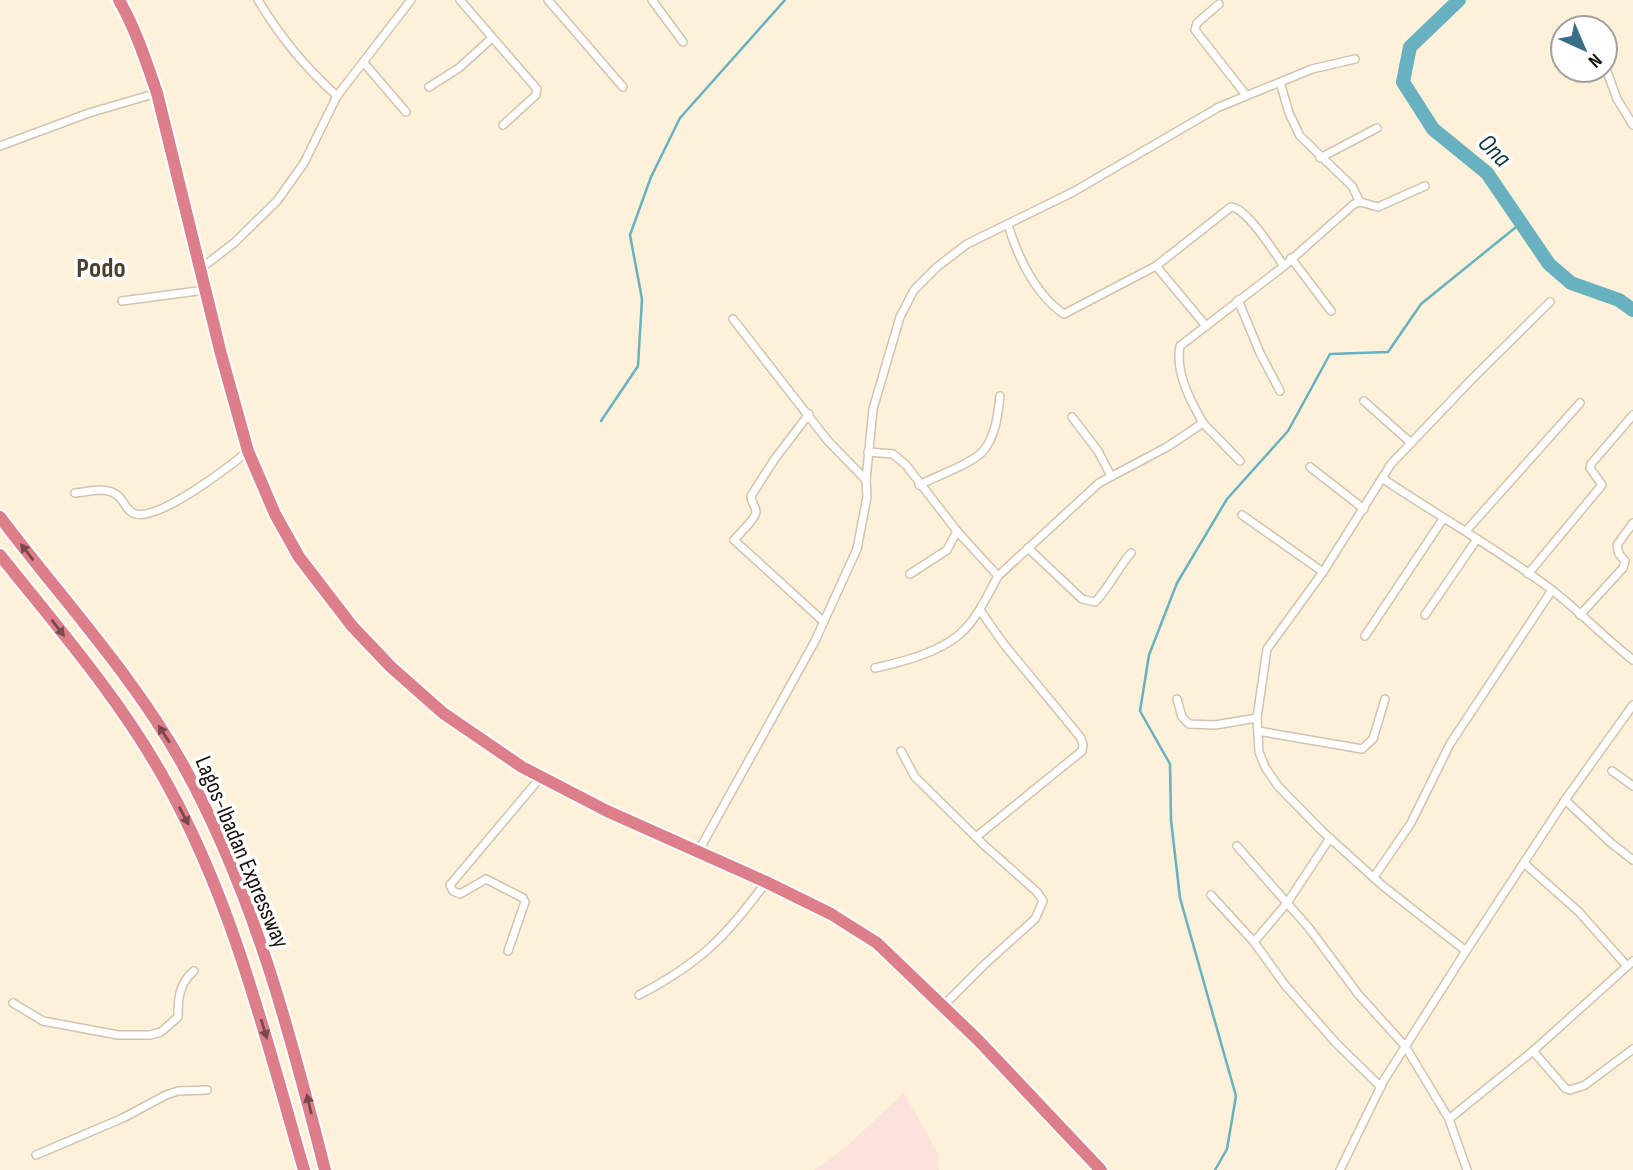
<svg xmlns="http://www.w3.org/2000/svg" width="1633" height="1170" viewBox="0 0 1633 1170" font-family="'Sofia Sans Condensed',sans-serif">
<style>
.industrial{fill:#fbe2da}
.lines{fill:none;stroke-linecap:round;stroke-linejoin:round}
.stream{stroke:#67b1c0;stroke-width:2.5}
.river{stroke:#67b1c0;stroke-width:14}
.street-casing{stroke:#d1c4ae;stroke-width:10}
.highway-casing{stroke:#fff;stroke-width:16}
.street{stroke:#fff;stroke-width:7}
.highway{stroke:#dd7e8b;stroke-width:12}
.oneway{fill:#7a484a}
.labels{text-anchor:middle;dominant-baseline:central;stroke-width:7;stroke-linejoin:round;paint-order:stroke}
.street-label{font-size:24px;fill:#17120a;stroke:#fff}
.water-label{font-size:26px;font-style:italic;fill:#10353c;stroke:#fff}
.quarter-label{font-size:28px;font-weight:bold;fill:#4c412e;stroke:#fff}
</style>
<rect width="100%" height="100%" fill="#fef1da"/>
<path class="industrial" d="M904,1093l34,60 1,17h-125l25,-17z"/>
<g class="lines">
<g class="stream">
<path d="M601,421l37,-55 4,-67 -12,-64 21,-58 29,-59 105,-118"/>
<path d="M1215,1170l12,-21 9,-53 -56,-198 -9,-78 -1,-56 -30,-53 9,-56 28,-72 50,-84 61,-68 42,-77 58,-2 33,-48 100,-81"/>
</g>
<path class="river" d="M1459,0l-49,47 -7,35 30,47 54,44 62,91 22,19 48,17 14,10"/>
<g class="street-casing">
<g id="street">
<path d="M258,0c23,38 46,66 79,96"/>
<path d="M460,0l77,89 -1,6 -33,30"/>
<path d="M548,0l75,87"/>
<path d="M652,0l31,42"/>
<path d="M1219,4l-22,19 -2,7 51,65"/>
<path d="M364,63l42,49"/>
<path d="M1605,66l12,33 16,26"/>
<path d="M1280,82l9,31 11,23 52,50 8,16"/>
<path d="M429,87l30,-19 33,-30"/>
<path d="M0,146l89,-33 68,-20"/>
<path d="M1320,158l57,-30"/>
<path d="M1008,225c10,32 27,69 56,89l92,-48 75,-59c16,1 43,45 53,59"/>
<path d="M1291,258l40,53"/>
<path d="M1156,266l50,60"/>
<path d="M200,269l34,-26 43,-42 27,-38 33,-67 74,-96"/>
<path d="M1238,300l22,53 20,38"/>
<path d="M122,301l83,-11"/>
<path d="M733,319l95,122 38,39"/>
<path d="M1364,401l47,42"/>
<path d="M809,414l-35,46 -23,36c0,7 5,10 5,16 0,6 -18,23 -22,28l90,82"/>
<path d="M1072,417l26,34 13,25"/>
<path d="M1203,423l37,38"/>
<path d="M868,452l25,2 13,11 51,66 41,45 101,-93 68,-36 36,-24c-13,-23 -28,-51 -23,-77l104,-80 70,-62 6,-2 18,5 47,-21"/>
<path d="M1310,467l54,42"/>
<path d="M1382,478c56,38 116,71 170,112 28,22 53,48 81,70"/>
<path d="M919,485c17,-9 54,-21 65,-35 12,-15 14,-37 16,-54"/>
<path d="M75,493c13,-1 31,-7 42,2 8,6 9,17 19,19 24,6 93,-47 112,-63"/>
<path d="M1242,515l81,57"/>
<path d="M1466,531l114,-128"/>
<path d="M1028,548l54,51 13,3c13,-13 23,-34 36,-49"/>
<path d="M910,574l37,-24 10,-19"/>
<path d="M1528,574l74,-89 -12,-17 1,-4 42,-49"/>
<path d="M1425,615l52,-76"/>
<path d="M1580,615l43,-47 2,-7 -6,-7 -2,-9 16,-22"/>
<path d="M1365,636l78,-117"/>
<path d="M875,668c27,-6 63,-15 85,-34 17,-15 27,-38 38,-58"/>
<path d="M1177,699l5,18 7,7 26,1 42,-7"/>
<path d="M1258,731l104,18 11,-10 12,-40"/>
<path d="M901,751l14,26 69,68 53,47 6,9 -8,18 -51,46 -40,40"/>
<path d="M1612,771l21,15"/>
<path d="M1565,800l46,43 22,17"/>
<path d="M976,837l106,-86 1,-6 -2,-7 -78,-95 -23,-33"/>
<path d="M1237,846l72,82 49,66 47,52 44,73 18,51"/>
<path d="M698,852l117,-211 42,-92 10,-52 -1,-17 7,-71 27,-92 14,-27 23,-23 30,-23 106,-52 146,-85 93,-38 43,-10"/>
<path d="M1525,864l54,48 48,54"/>
<path d="M1374,877l37,-54 39,-79 102,-154"/>
<path d="M1211,895l43,47 31,43 51,58 45,44"/>
<path d="M1254,942l33,-39 43,-65"/>
<path d="M508,951l17,-49 -2,-4 -37,-19 -26,15 -7,-3 -3,-6 90,-107"/>
<path d="M1466,951l-83,-65 -60,-54 -45,-46 -13,-19 -6,-15 -2,-34 10,-69 56,-77 68,-108 82,-86 77,-76"/>
<path d="M639,995c61,-32 87,-58 127,-113"/>
<path d="M13,1003l30,18 75,14h32l11,-3 17,-15c0,-18 1,-34 16,-46"/>
<path d="M1533,1051l32,37 5,2 15,-5 48,-36"/>
<path d="M1449,1119l84,-68 100,-90"/>
<path d="M36,1155l87,-37 43,-23 12,-4 29,-1"/>
<path d="M1340,1170l44,-90 82,-129 99,-151 68,-95"/>
</g>
</g>
<g class="highway-casing">
<g id="highway">
<path d="M119,0c17,30 27,61 38,93l64,261 27,97 27,63 24,43 53,69 39,41 52,46 79,54 85,44 159,71 65,32 46,29 101,97 123,130"/>
<path d="M0,517c62,82 133,158 183,248 70,126 107,267 142,405"/>
<path d="M0,555c58,73 121,145 166,227 68,123 99,254 138,388"/>
</g>
</g>
<use href="#street" class="street"/>
<use href="#highway" class="highway"/>
</g>
<defs><path id="oneway-solid" d="M-6-.8H1V-3.2L6.5 0L1 3.2V.8H-6Z" transform="scale(1.75)"/></defs>
<g class="oneway">
<use href="#oneway-solid" transform="translate(27 552) rotate(-128)"/>
<use href="#oneway-solid" transform="translate(58 628) rotate(52)"/>
<use href="#oneway-solid" transform="translate(164 734) rotate(-123)"/>
<use href="#oneway-solid" transform="translate(184 816) rotate(62)"/>
<use href="#oneway-solid" transform="translate(264 1029) rotate(73)"/>
<use href="#oneway-solid" transform="translate(309 1104) rotate(-103)"/>
</g>
<g class="labels">
<g class="street-label">
<text transform="translate(242 852) rotate(67)">Lagos-Ibadan Expressway</text>
</g>
<g class="water-label">
<text transform="translate(1494 151) rotate(45)">Ona</text>
</g>
<g class="quarter-label">
<text x="101" y="268">Podo</text>
</g>
</g>
<g transform="translate(1584 49) rotate(136)"><circle r="33" fill="#ffffff" stroke="#a2a09d" stroke-width="2"/>
<path d="M0-5L12 26L0 18L-12 26Z" fill="#386e8a"/>
<text y="-10" font-size="19" font-weight="bold" text-anchor="middle" fill="#17120a">N</text>
</g>
</svg>
